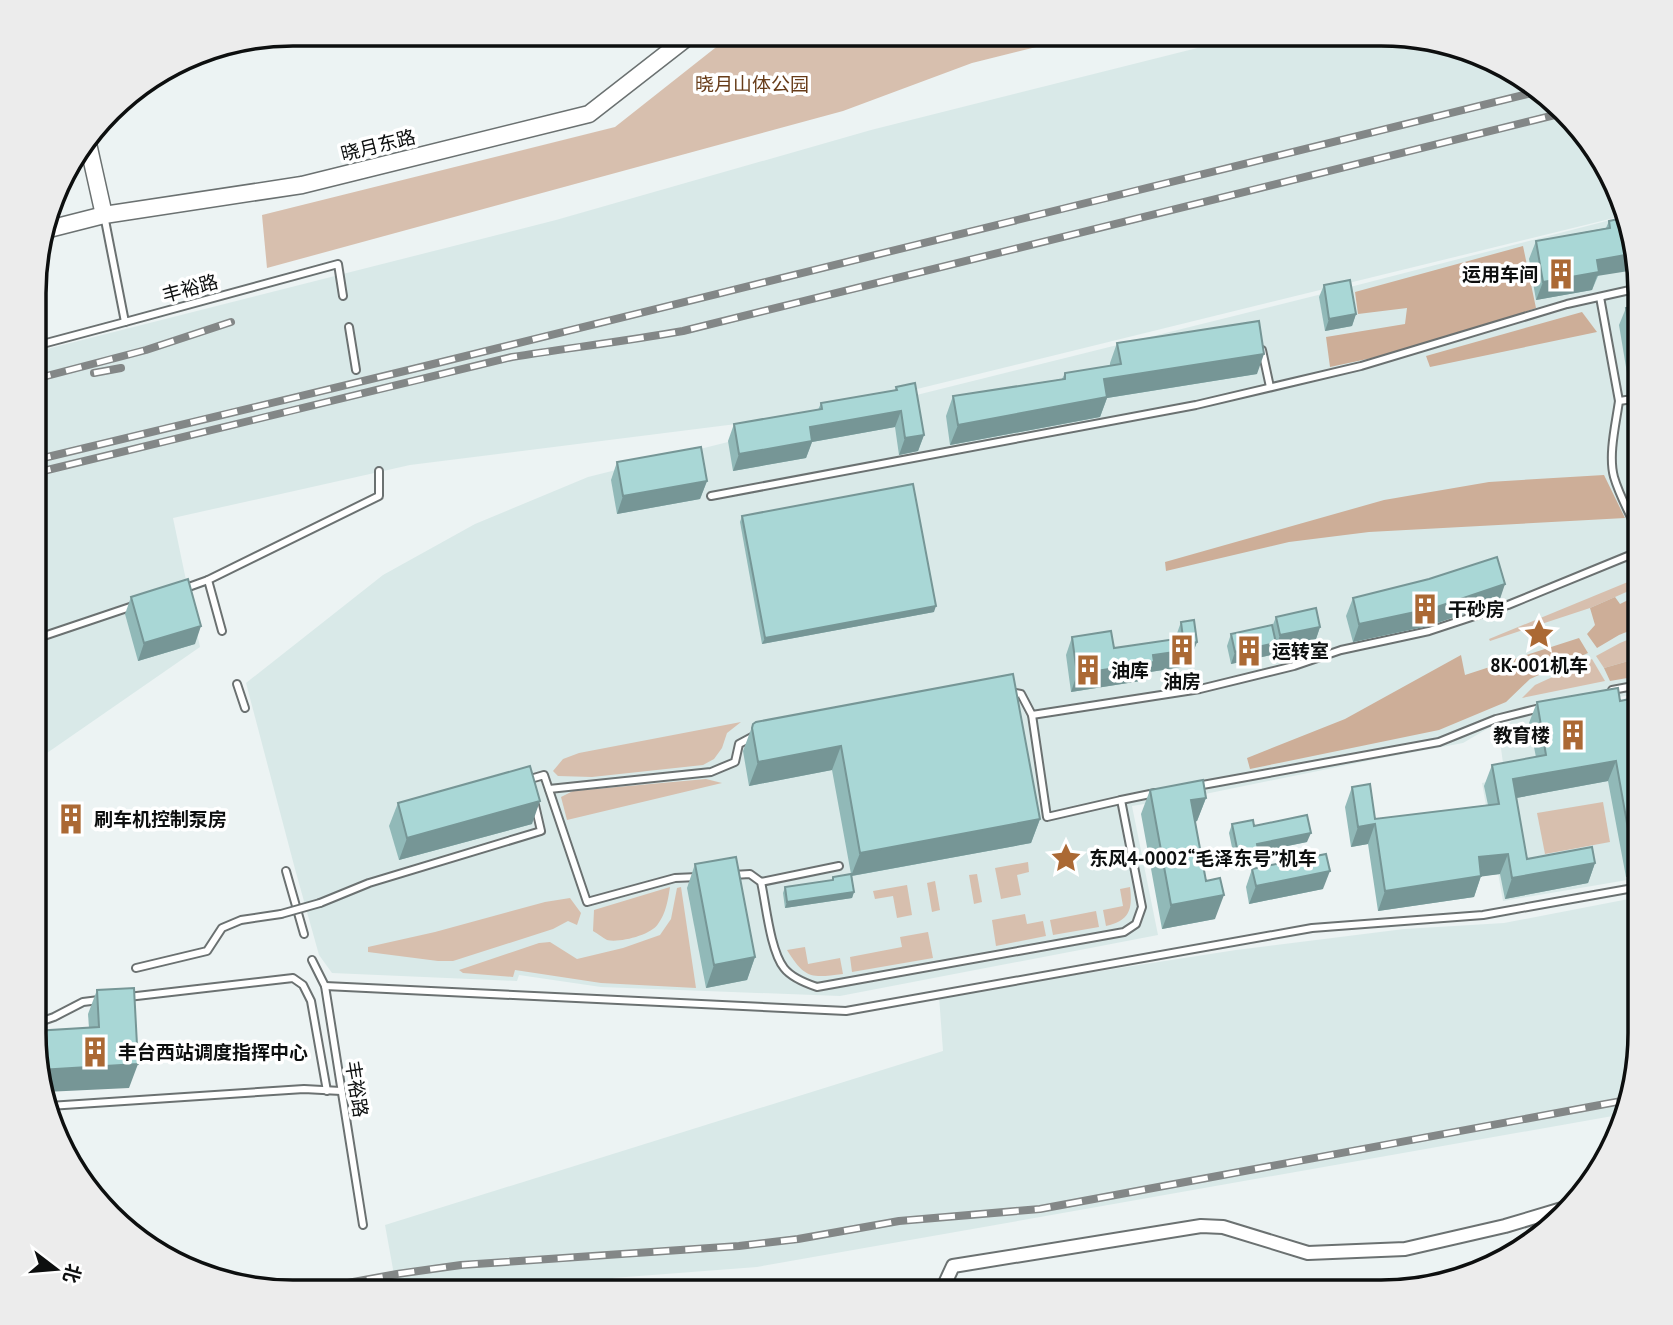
<svg xmlns="http://www.w3.org/2000/svg" width="1673" height="1325" viewBox="0 0 1673 1325" font-family="'PT Sans','Noto Sans SC',sans-serif">
<style>
.built{fill:#d9e9e8}
.green{fill:#d7bfae}
.forest{fill:#cdae98}
.lines{fill:none;stroke-linecap:round;stroke-linejoin:round}
.service-casing{stroke:#6b7171;stroke-width:10}
.minor-casing{stroke:#6b7171;stroke-width:16}
.tertiary-casing{stroke:#6b7171;stroke-width:19}
.service{stroke:#fff;stroke-width:6}
.minor{stroke:#fff;stroke-width:12}
.tertiary{stroke:#fff;stroke-width:16}
.rail-casing{stroke:#838787;stroke-width:8}
.rail{stroke:#fff;stroke-width:5;stroke-dasharray:16;stroke-linecap:butt}
.service-bridge-casing{stroke:#6b7171;stroke-width:10;stroke-linecap:butt}
.service-bridge{stroke:#fff;stroke-width:6}
.wall{fill:#91b9b8}
.shaded-wall{fill:#769696}
.building{fill:#a9d7d6;stroke:#769696;stroke-width:2}
.labels{text-anchor:middle;dominant-baseline:central;stroke-width:7;stroke-linejoin:round;paint-order:stroke}
.park-label{font-size:19px;fill:#673c19;stroke:#fff}
.street-label{font-size:19px;fill:#0d0f0f;stroke:#fff}
.poi-label{font-size:19px;font-weight:bold;fill:#0d0f0f;stroke:#fff;text-anchor:start}
.rim{fill:none;stroke:#0d0f0f;stroke-width:3.5}
</style>
<rect width="100%" height="100%" fill="#ecf3f3"/>
<g class="built">
<path d="M1253,34h144l82,19 73,45 61,80 9,38 -807,198 -405,51 -237,53 27,129 -166,115 1,-410 521,-132 315,-90z"/>
<path d="M1622,217l18,75 -1,402 -20,3 20,119v62l-136,23 -21,-118 23,-5 -5,-37 6,-15 10,-9 -12,2 -41,24 -86,16 -172,35 -73,12 26,129 -318,61 -239,-9 -82,-12 -2,6 -185,-8 -13,-18 -24,-86 -49,-186 137,-108 92,-51 113,-47 762,-190z"/>
<path d="M1639,897v153l-15,64 -867,153 -144,11 2,13h-218l-12,-66 558,-174 -4,-55 297,-46 168,-21 100,-6z"/>
</g>
<g class="green">
<path d="M734,33l355,1 -117,29 -129,48 -576,157 -5,-53 353,-88z"/>
<path d="M1640,577v9l-50,22 -100,33 -1,-2z"/>
<path d="M1639,635v23l-35,10 -8,-12 24,-13z"/>
<path d="M1592,659l13,22 -83,17 13,-13z"/>
<path d="M741,722l-14,11 -5,15 -8,11 -11,6 -111,12 -34,-1 -5,-5 10,-12 16,-6z"/>
<path d="M706,779l16,4 -155,37 -6,-23 12,-6z"/>
<path d="M1603,802l7,40 -65,12 -8,-41z"/>
<path d="M1028,862l1,10 -12,3 4,20 -20,4 -6,-31z"/>
<path d="M977,874l5,28 -8,2 -5,-29z"/>
<path d="M935,881l5,29 -8,2 -5,-29z"/>
<path d="M907,885l5,30 -15,3 -4,-22 -18,3 -2,-8z"/>
<path d="M670,887c-2,13 -4,26 -12,37 -7,11 -38,19 -51,16 -4,-2 -10,-7 -14,-9l1,-21z"/>
<path d="M681,887l15,101 -95,-5 -86,-13 -2,7 -50,-4 -4,-3 80,-27 11,-1 27,17 46,-11 37,-13 11,-16 6,-31z"/>
<path d="M1130,887c3,23 -1,34 -24,39l-3,-16 20,-4 -3,-17z"/>
<path d="M570,898l11,15 -4,12 -9,-4 -15,8 -100,32h-15l-70,-9v-5l67,-15 110,-30z"/>
<path d="M1096,911l3,16 -46,8 -3,-15z"/>
<path d="M1025,914l2,10 16,-3 3,15 -50,10 -4,-26z"/>
<path d="M928,932l5,26 -81,14 -2,-15 52,-10 -2,-10z"/>
<path d="M805,947l3,17 32,-6 3,16c-32,4 -38,5 -56,-24z"/>
</g>
<g class="forest">
<path d="M1523,246l13,62 -113,39 -93,20 -4,-30 79,-13 2,-16 -49,6 -3,-22z"/>
<path d="M1582,312l15,20 -167,35 -4,-11z"/>
<path d="M1604,475l21,43 -256,14 -80,10 -123,29 -1,-9 219,-62 105,-18z"/>
<path d="M1640,594l-1,33 -20,8 -22,13 -10,-14 8,-9 -5,-17 25,-11 5,7z"/>
<path d="M1579,638l9,15 -58,26 -24,23 -67,28 -189,39 -3,-11 98,-39 116,-64 4,20z"/>
<path d="M1639,658v18l-29,5 -6,-13z"/>
</g>
<g class="lines">
<g class="service-casing">
<g id="service">
<path d="M104,215l21,107 213,-58 5,32"/>
<path d="M1600,297l19,104"/>
<path d="M349,327l7,43"/>
<path d="M35,346l90,-24"/>
<path d="M1262,350l8,37"/>
<path d="M711,496l485,-91 165,-39 206,-62 72,-16"/>
<path d="M1640,537c-8,-20 -20,-39 -26,-60 -6,-22 2,-54 5,-76l21,-3"/>
<path d="M183,589l25,-9"/>
<path d="M222,631l-14,-51 171,-84v-25"/>
<path d="M35,639l98,-33"/>
<path d="M237,684l8,24"/>
<path d="M1612,690l27,-5"/>
<path d="M1010,692l11,2 11,21 15,102 74,-17"/>
<path d="M1032,715l168,-26 94,-23 47,-16 88,-19 79,-26 132,-54"/>
<path d="M527,780l17,-5 43,127 88,-24 23,-1"/>
<path d="M1197,786l242,-44 57,-23 44,-11"/>
<path d="M549,789l162,-17 24,-10 4,-18 15,-8"/>
<path d="M286,871l18,63"/>
<path d="M733,875l17,-1 11,8c5,22 9,68 23,86 7,9 21,15 33,19l307,-55 12,-8 6,-17 -21,-107 34,-7"/>
<path d="M761,882l78,-16"/>
<path d="M320,903l49,-20 172,-52 -6,-26"/>
<path d="M312,960l13,26 38,239"/>
<path d="M136,968l71,-17 15,-23 19,-8 40,-6"/>
<path d="M325,986l521,25 466,-83 171,-13 156,-28"/>
<path d="M128,997l165,-19 10,7 8,16 16,90"/>
<path d="M34,1024l20,-7 29,-15 16,-2"/>
<path d="M49,1106l255,-17 37,2"/>
</g>
</g>
<g class="minor-casing">
<path id="minor" d="M941,1292l12,-26 248,-40 22,1 85,26 97,-4 100,-23 67,-20"/>
</g>
<g class="tertiary-casing">
<g id="tertiary">
<path d="M87,139l17,76"/>
<path d="M45,230l59,-15 198,-30 287,-71 104,-81"/>
</g>
</g>
<use href="#service" class="service"/>
<use href="#minor" class="minor"/>
<use href="#tertiary" class="tertiary"/>
<g class="rail-casing">
<g id="rail">
<path d="M94,373l27,-5"/>
<path d="M35,379l111,-29 85,-28"/>
<path d="M35,460l382,-92 1123,-277"/>
<path d="M35,473l477,-116c57,-9 114,-16 171,-26l880,-218"/>
<path d="M304,1291l93,-17 64,-9 278,-19 59,-7 101,-18 141,-12 587,-109"/>
</g>
</g>
<use href="#rail" class="rail"/>
<g class="service-bridge-casing">
<path id="service-bridge" d="M281,914l39,-11"/>
</g>
<use href="#service-bridge" class="service-bridge"/>
</g>
<g class="wall">
<path d="M1623,218l-31,72 -56,10 -7,-41 7,-18 70,-13 3,-7z"/>
<path d="M1324,285l32,29 -4,12 -27,5 -6,-34z"/>
<path d="M1640,305v73l-12,1 -9,-54 7,-17z"/>
<path d="M1117,343l140,31 -150,24 -7,19 -150,28 -4,-29 7,-20 109,-17 3,-6 45,-7v-3z"/>
<path d="M896,387l28,48 -6,16 -19,4 -4,-28 -83,15 -6,16 -73,13 -5,-30 6,-17 84,-14 3,-7 74,-13z"/>
<path d="M617,462l90,19 -7,18 -83,15 -6,-34z"/>
<path d="M742,516l192,96 -172,32 -22,-122z"/>
<path d="M131,597l64,47 -57,17 -13,-47z"/>
<path d="M1353,598l146,4 -71,24 -75,16 -7,-26z"/>
<path d="M1276,617l44,10 -4,12 -40,8 -1,-2 -4,10 -40,9 -4,-18 4,-12 41,-7z"/>
<path d="M1181,622l16,20 -7,18 -6,1 -2,6 -32,5 -3,8 -76,12 -5,-37 6,-18 42,11 61,-9z"/>
<path d="M1013,674l27,145 -9,24 -179,33 2,16 -2,6 -67,10 -2,-15 2,-6 47,-7 1,-3 18,-3 -19,-104 -83,16 -6,-35 10,-27z"/>
<path d="M1618,688l21,186 -13,3 -18,-96 -92,17 11,61 68,4 -7,20 -83,16 -5,-25 -19,2 -7,21 -96,14 -10,-67 -17,3 -6,-40 7,-20 23,32 113,-14 -4,-19 8,-21 44,-8 -7,-34 8,-21z"/>
<path d="M1150,790l56,8 -9,23 -2,1 11,59 9,38 -53,10 -21,-115z"/>
<path d="M398,803l134,21 -133,36 -10,-34z"/>
<path d="M1232,824l22,2 53,16 -50,10 -2,6 -20,4 -6,-29z"/>
<path d="M695,864l60,93 -8,23 -41,8 -19,-100z"/>
<path d="M1252,869l71,20 -74,15 -3,-17z"/>
<path d="M97,990l32,98 -40,-60 -1,-14z"/>
</g>
<g class="shaded-wall">
<path d="M1631,254l4,16 -38,6 -5,14 -56,10 7,-18 54,-22z"/>
<path d="M1356,314l-4,12 -27,5 4,-12z"/>
<path d="M1264,354l-7,20 -150,24 -7,19 -150,28 8,-20 146,-46z"/>
<path d="M1640,361v17l-12,1 7,-17z"/>
<path d="M901,411l-6,16 -83,15 -6,16 -73,13 6,-17 71,-27z"/>
<path d="M924,435l-6,16 -19,4 6,-17z"/>
<path d="M707,481l-7,18 -83,15 6,-18z"/>
<path d="M1505,584l-6,18 -71,24 -75,16 6,-18z"/>
<path d="M936,606l-2,6 -172,32 3,-6z"/>
<path d="M201,626l-6,18 -57,17 6,-18z"/>
<path d="M1320,627l-4,12 -40,8 4,-12z"/>
<path d="M1197,642l-7,18 -6,1 -2,6 -32,5 -3,8 -76,12 6,-18 76,-19 35,-11z"/>
<path d="M1276,643l-5,12 -40,9 4,-12z"/>
<path d="M841,746l-9,24 -83,16 9,-24z"/>
<path d="M1616,761l-8,20 -103,19 8,-21z"/>
<path d="M1206,798l-9,23 -14,3 8,-24z"/>
<path d="M540,801l-8,23 -133,36 8,-22z"/>
<path d="M1040,819l-9,24 -180,33 9,-23z"/>
<path d="M1375,824l-7,20 -17,3 7,-20z"/>
<path d="M1311,833l-4,9 -50,10 -2,6 -20,4 3,-9 19,-9z"/>
<path d="M1508,854l-8,20 -29,4 8,-21z"/>
<path d="M1639,855v19l-13,3 7,-20z"/>
<path d="M44,859l-4,12 -6,5v-9z"/>
<path d="M1595,863l-7,20 -83,16 7,-21z"/>
<path d="M1330,871l-7,18 -74,15 7,-18z"/>
<path d="M1481,876l-7,21 -96,14 7,-20z"/>
<path d="M854,892l-2,6 -67,10 2,-6z"/>
<path d="M1224,895l-9,24 -53,10 9,-24z"/>
<path d="M755,957l-8,23 -41,8 8,-23z"/>
<path d="M138,1064l-9,24 -84,4 -6,-22z"/>
</g>
<g class="building">
<path d="M1623,218l8,36 -34,6 2,12 -56,10 -7,-41 74,-13 -1,-7z"/>
<path d="M1350,280l6,34 -27,5 -5,-34z"/>
<path d="M1640,305v56l-5,1 -9,-54z"/>
<path d="M1259,321l5,33 -160,25 3,18 -149,28 -5,-29 112,-17v-6l56,-9 -4,-21z"/>
<path d="M915,383l9,52 -19,3 -4,-27 -91,16 2,14 -73,13 -5,-30 88,-15 -1,-6 76,-13 -1,-3z"/>
<path d="M701,447l6,34 -84,15 -6,-34z"/>
<path d="M913,484l23,122 -171,32 -23,-122z"/>
<path d="M1497,557l8,27 -71,24 -75,16 -6,-26 76,-19z"/>
<path d="M188,579l13,47 -57,17 -13,-46z"/>
<path d="M1316,608l4,19 -40,8 -4,-18z"/>
<path d="M1194,620l3,22 -9,2v6l-35,5 1,7 -77,12 -5,-37 39,-6 3,17 69,-10 -2,-16z"/>
<path d="M1272,625l4,18 -41,9 -4,-18z"/>
<path d="M1013,674l27,145 -180,34 -19,-107 -83,16 -6,-34 1,-4 3,-2z"/>
<path d="M1618,688l2,13 19,-4v64h-1l1,5v89l-6,2 -17,-96 -103,18 14,80 65,-12 3,16 -83,15 -4,-24 -29,3 2,19 -96,15 -10,-67 -17,3 -6,-40 18,-3 5,35 124,-15 -7,-39 54,-10 -9,-53z"/>
<path d="M530,766l10,35 -133,37 -9,-35z"/>
<path d="M1203,780l3,18 -15,2 15,81 14,-3 4,17 -53,10 -21,-115z"/>
<path d="M1307,815l4,18 -54,11 1,5 -20,4 -6,-29 21,-4 1,6z"/>
<path d="M34,847l10,12 -10,8z"/>
<path d="M1326,854l4,17 -74,15 -4,-17z"/>
<path d="M736,857l19,100 -41,8 -19,-101z"/>
<path d="M851,874l3,18 -67,10 -2,-15 48,-7v-3z"/>
<path d="M134,988l4,76 -99,6 -5,-20v-19l65,-4 -2,-37z"/>
</g>
<defs>
<g id="building-bare" transform="scale(2.415)"><path d="M-4-6H4V6H1V3H-1V6H-4ZM-2.5-4.3h1.7v1.8h-1.7ZM.8-4.3h1.7v1.8H.8ZM-2.5-1h1.7V.8h-1.7ZM.8-1h1.7V.8H.8Z" fill="#ab6934" stroke="#fff" stroke-width="2.5" paint-order="stroke"/></g>
<g id="sight-bare" transform="scale(2.415)"><path d="M0-6L1.8-2.2L6-1.7L2.9 1.2L3.7 5.4L0 3.3L-3.7 5.4L-2.9 1.2L-6-1.7L-1.8-2.2Z" fill="#ab6934" stroke="#fff" stroke-width="2.5" paint-order="stroke"/></g>
</defs>
<g fill-rule="evenodd">
<use href="#building-bare" x="1561" y="274"/>
<use href="#building-bare" x="1425" y="609"/>
<use href="#sight-bare" x="1539" y="634"/>
<use href="#building-bare" x="1182" y="650"/>
<use href="#building-bare" x="1249" y="651"/>
<use href="#building-bare" x="1088" y="670"/>
<use href="#building-bare" x="1573" y="735"/>
<use href="#building-bare" x="71" y="819"/>
<use href="#sight-bare" x="1066" y="858"/>
<use href="#building-bare" x="95" y="1052"/>
</g>
<g class="labels">
<g class="park-label">
<text x="752" y="84">晓月山体公园</text>
</g>
<g class="street-label">
<text transform="translate(378 145) rotate(-14)">晓月东路</text>
<text transform="translate(190 288) rotate(-15)">丰裕路</text>
<text transform="translate(357 1089) rotate(81)">丰裕路</text>
</g>
<g class="poi-label">
<text x="1538" y="274" text-anchor="end">运用车间</text>
<text x="1448" y="609">干砂房</text>
<text x="1272" y="651">运转室</text>
<text x="1539" y="665" text-anchor="middle">8K-001机车</text>
<text x="1111" y="670">油库</text>
<text x="1182" y="681" text-anchor="middle">油房</text>
<text x="1550" y="735" text-anchor="end">教育楼</text>
<text x="94" y="819">刷车机控制泵房</text>
<text x="1089" y="858">东风4-0002“毛泽东号”机车</text>
<text x="118" y="1052">丰台西站调度指挥中心</text>
</g>
</g>
<path d="M0 0H1673V1325H0ZM293 46H1381A247 247 0 0 1 1628 293V1033A247 247 0 0 1 1381 1280H293A247 247 0 0 1 46 1033V293A247 247 0 0 1 293 46Z" fill="#ececec" fill-rule="evenodd"/>
<path class="rim" d="M293 46H1381A247 247 0 0 1 1628 293V1033A247 247 0 0 1 1381 1280H293A247 247 0 0 1 46 1033V293A247 247 0 0 1 293 46Z"/>
<g transform="translate(56 1269) rotate(106)" stroke="#ffffff" stroke-width="5" paint-order="stroke">
<path d="M0-5L12 26L0 18L-12 26Z" fill="#0d0f0f"/>
<text y="-10" font-size="19" font-weight="bold" text-anchor="middle" fill="#0d0f0f">北</text>
</g>
</svg>
